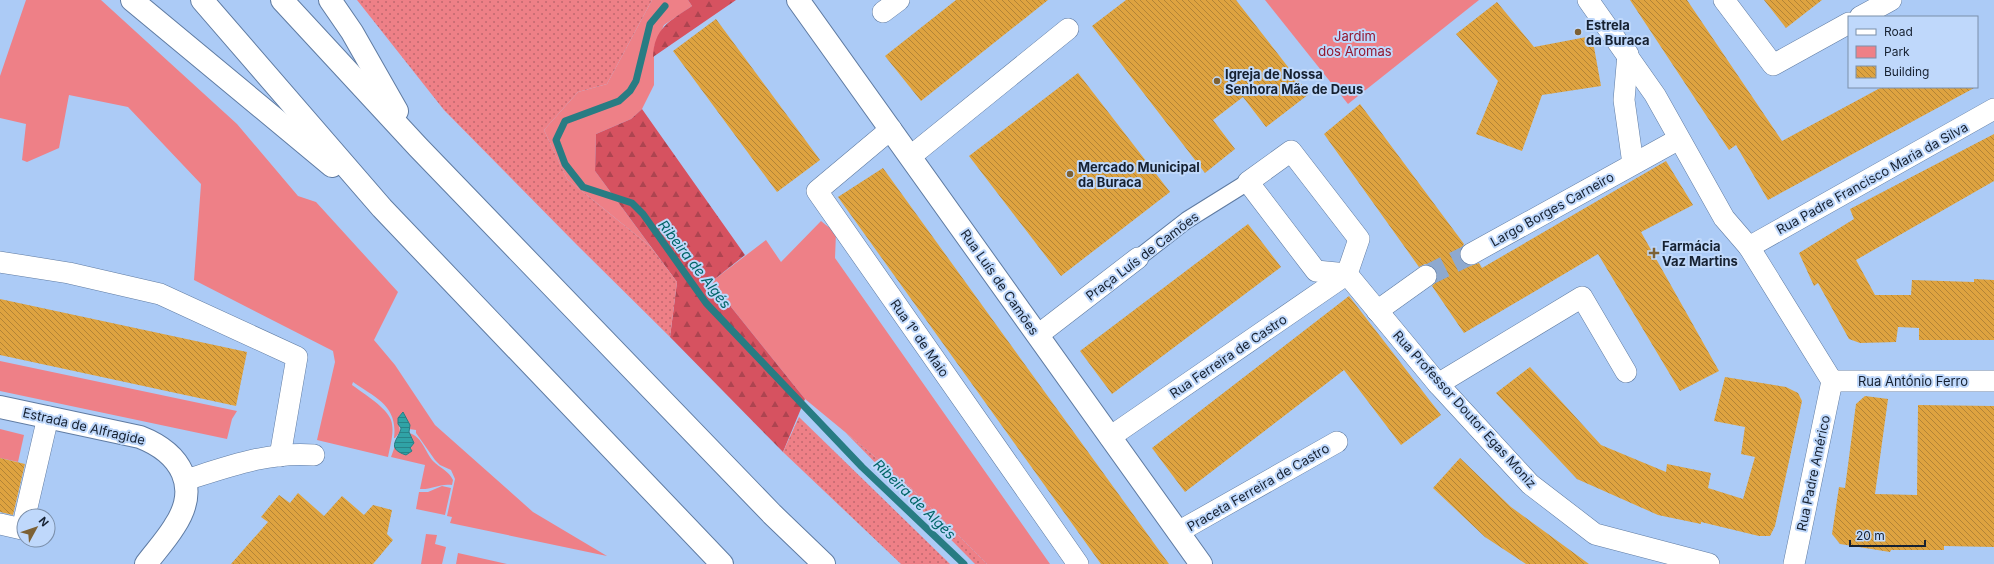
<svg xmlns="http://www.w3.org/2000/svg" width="1994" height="564" viewBox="0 0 1994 564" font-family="Inter,sans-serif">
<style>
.green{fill:#ee8087}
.forest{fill:url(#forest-firs)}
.garden{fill:url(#garden-dots)}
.water{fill:url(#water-rules);stroke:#287c83}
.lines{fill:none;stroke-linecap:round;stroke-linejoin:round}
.stream{stroke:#287c83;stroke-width:7}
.building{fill:url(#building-back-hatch)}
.minor-tunnel{stroke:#8ea9cf;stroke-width:21;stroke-dasharray:21 10;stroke-linecap:butt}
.pedestrian-casing{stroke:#5f7ba2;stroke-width:18}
.minor-casing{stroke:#5f7ba2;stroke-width:22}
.tertiary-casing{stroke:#5f7ba2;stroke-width:24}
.trunk-casing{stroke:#5f7ba2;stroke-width:24}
.pedestrian{stroke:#fff;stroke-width:16}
.minor{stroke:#fff;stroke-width:21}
.tertiary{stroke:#fff;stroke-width:22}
.trunk{stroke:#fff;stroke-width:22}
.poi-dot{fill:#7d6134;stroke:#bfd8fb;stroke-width:1.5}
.labels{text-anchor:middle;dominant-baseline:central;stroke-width:4;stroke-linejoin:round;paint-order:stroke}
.poi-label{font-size:13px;font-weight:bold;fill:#162131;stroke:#bfd8fb;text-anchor:start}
.park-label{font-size:13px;fill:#92172f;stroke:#bfd8fb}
.street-label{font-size:13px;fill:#162131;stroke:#bfd8fb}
.water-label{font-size:14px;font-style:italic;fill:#006567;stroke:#bfd8fb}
</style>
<defs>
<pattern id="forest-firs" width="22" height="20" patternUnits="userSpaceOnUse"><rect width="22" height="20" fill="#d65260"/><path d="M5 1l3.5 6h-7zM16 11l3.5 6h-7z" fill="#ad4450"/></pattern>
<pattern id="garden-dots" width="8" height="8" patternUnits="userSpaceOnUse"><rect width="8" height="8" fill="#ee8087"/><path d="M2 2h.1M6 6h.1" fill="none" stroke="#c0686f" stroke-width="1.8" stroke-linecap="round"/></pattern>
<pattern id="water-rules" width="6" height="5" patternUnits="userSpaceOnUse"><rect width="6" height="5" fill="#30a3a6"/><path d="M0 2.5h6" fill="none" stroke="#288488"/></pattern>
<pattern id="building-back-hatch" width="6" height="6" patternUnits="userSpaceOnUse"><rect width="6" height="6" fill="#dea340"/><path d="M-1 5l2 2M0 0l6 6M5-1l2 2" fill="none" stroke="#b38436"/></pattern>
</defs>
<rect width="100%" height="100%" fill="#accbf6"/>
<g class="green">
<path d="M26,0h75l136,124 61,72 18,6 82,90 -24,48 21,25 40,60 98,87 74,44 -157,-33 2,-6 -5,-1 8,-37 -4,-9 -11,-5 -5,-5 -19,-27v-3l-7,-1 -6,-17 -5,6 2,14 -5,6h-1c4,-32 -18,-40 -41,-56l-1,3c11,8 35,23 39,35 4,11 -1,26 -3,37l-71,-17 18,-78 -2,-11 -139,-71 7,-96 -73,-77 -59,-12 -10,53 -32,14 -5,-2 4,-36 -26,-6v-42z"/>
<path d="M652,0h36l4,6 -28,19 -10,22v38l-12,24 -11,10 -35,15 -1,37 56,76 -84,-68 -23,-49 34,-38 29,-8z"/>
<path d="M1265,0h214l-131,104z"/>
<path d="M821,221l15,12 -1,25 215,306h-63l-85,-85 -97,-80 -94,-117 55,-42 15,22z"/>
<path d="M0,361l237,50 -5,8 -5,20 -227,-48z"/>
<path d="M0,429l24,6 -6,27 -18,-4z"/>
<path d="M409,433c13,3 16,19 24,28 7,7 16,10 20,19l-1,5c-12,-2 -21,5 -32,4l5,-24 -34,-8 4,-11 3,5 8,4 6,-4 -2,-3 4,-5z"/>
<path d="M442,486l9,2 -6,27 -29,-6 3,-17h9z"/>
<path d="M426,534l11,1 -2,9 11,3 -4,17h-21z"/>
<path d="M458,553l49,11h-51z"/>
</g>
<g class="forest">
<path d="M688,0h48l-83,57c1,-29 17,-36 39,-51z"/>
<path d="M642,109l103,146 -34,27 94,117 -22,53 -113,-115 7,-55 -82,-111 1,-37 35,-15z"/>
</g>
<g class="garden">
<path d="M357,0h295l-45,84 -29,8 -34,38 23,49 84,68 26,35 -7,55 -93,-92 -133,-135z"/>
<path d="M799,417l151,147h-49l-118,-112z"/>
<path d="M845,432l57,47 85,85h-12z"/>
</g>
<path class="water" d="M403,412l7,13 -1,7 5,11 -4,5 2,3 -6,4c-22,-7 -6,-17 -5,-27l-3,-4v-6z"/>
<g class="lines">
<path class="stream" d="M665,6l-15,18 -14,57 -6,10 -11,10 -54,20 -9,19 9,24 18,23 49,16 11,11 63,89 156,164 102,97"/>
</g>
<g class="building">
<path d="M956,0h92l-127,101 -36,-45z"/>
<path d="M1126,0h110l73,94 -43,33 -23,-30 -30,23 22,29 -30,24 -113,-147z"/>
<path d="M1630,0h57l95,141 100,-54h94l-208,113 -32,-55 -7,5z"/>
<path d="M1764,0h58l-36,28z"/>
<path d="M1497,2l37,45 58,-11 9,50 -59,9 -20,56 -46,-17 22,-53 -42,-47z"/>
<path d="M716,19l104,141 -43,32 -104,-141z"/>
<path d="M1078,73l92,119 -109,84 -92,-120z"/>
<path d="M1360,104l104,140 -5,9 1,6 4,5 6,2 9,-3 3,5 184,-107 27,44 -52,27 78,139 -39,20 -82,-137 -134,79 -32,-47 5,-5 1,-7 -2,-5 -5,-4 -6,-1 -6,3 -95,-133z"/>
<path d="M1994,134v47l-138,79 19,35h36l1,-15 62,2v-3l20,1v60h-75v-12l-21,-1 -2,15 -36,1 -11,-4 -31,-56 -4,3 -15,-33 55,-34 -4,-10z"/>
<path d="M883,168l286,396h-68l-263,-367z"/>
<path d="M1248,224l33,43 -169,127 -32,-43z"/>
<path d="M1349,296l92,119 -40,30 -57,-75 -159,122 -33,-44z"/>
<path d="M0,299l247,53 -11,54 -236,-51z"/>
<path d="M1530,367l71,78 65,27 1,-8 44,9 -3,15 35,11 12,-42 -14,-3 4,-27 -31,-6 11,-44 61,10 12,6 4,8 -27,125 -5,10h-11l-58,-14v2l-43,-9 -81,-36 -81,-86z"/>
<path d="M1865,396l23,3 -13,95 42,1 1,-90 76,1v141l-50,-1v4h-53l-1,2 -50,-8 -8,-10 7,-47 6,1 11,-84z"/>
<path d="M0,458l25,6 -12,51 -13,-3z"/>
<path d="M1460,458l51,49 78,57h-63l-41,-27 -52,-49z"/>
<path d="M298,493l26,23 18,-20 22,19 9,-10 19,5 -5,24 6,6 -20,24h-142l37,-42 -7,-5 18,-22 11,8z"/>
</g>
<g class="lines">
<path class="minor-tunnel" d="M1426,276l45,-22"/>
<g class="pedestrian-casing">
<path id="pedestrian" d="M1138,258l49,-38 61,-38"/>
</g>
<g class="minor-casing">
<g id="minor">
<path d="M1588,0l67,95 69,123 25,29 83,134"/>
<path d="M1724,0l49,65 76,-42"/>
<path d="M883,12l16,-12"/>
<path d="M1860,17l31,-17"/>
<path d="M1628,54l-4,46 9,64"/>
<path d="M891,129l-74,62 261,373"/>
<path d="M911,156l157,-127"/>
<path d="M1749,247l245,-138"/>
<path d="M1471,254l208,-115"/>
<path d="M0,262l69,11 91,21 137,63 -17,99"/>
<path d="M1347,274l12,-35 -68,-88 -43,31 68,89 31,3 91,110 92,100 65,50 114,30"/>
<path d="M1377,311l49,-35"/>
<path d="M1038,335l100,-77"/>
<path d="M1832,381h162"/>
<path d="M1438,384l144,-87 44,75"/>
<path d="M1110,437l237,-163"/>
<path d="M186,480c41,-13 84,-29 128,-25"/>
<path d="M25,516l23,-99"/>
<path d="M0,524l22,5 2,-9"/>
<path d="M1178,532l159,-90"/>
<path d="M1794,564l38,-183"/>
</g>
</g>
<g class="tertiary-casing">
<g id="tertiary">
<path d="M798,0l403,564"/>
<path d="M0,407l140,30c41,16 61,50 34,90 -8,13 -19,25 -28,37"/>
</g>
</g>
<g class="trunk-casing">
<g id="trunk">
<path d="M132,0l200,166"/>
<path d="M202,0l180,208 340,356"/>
<path d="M282,0l136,147 354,367 52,50"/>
<path d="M330,0l22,32 45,79"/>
</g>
</g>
<use href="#pedestrian" class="pedestrian"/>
<use href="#minor" class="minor"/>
<use href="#tertiary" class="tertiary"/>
<use href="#trunk" class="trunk"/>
</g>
<g class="poi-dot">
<circle cx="1578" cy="32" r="4"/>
<circle cx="1217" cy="81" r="4"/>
<circle cx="1070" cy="174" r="4"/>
<path d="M1652 247h4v4h4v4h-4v4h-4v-4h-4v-4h4z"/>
</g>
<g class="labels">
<g class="poi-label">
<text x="1586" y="25">Estrela<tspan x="1586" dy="15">da Buraca</tspan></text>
<text x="1225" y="74">Igreja de Nossa<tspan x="1225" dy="15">Senhora Mãe de Deus</tspan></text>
<text x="1078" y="167">Mercado Municipal<tspan x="1078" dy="15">da Buraca</tspan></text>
<text x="1662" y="246">Farmácia<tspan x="1662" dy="15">Vaz Martins</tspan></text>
</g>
<g class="park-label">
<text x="1355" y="36">Jardim<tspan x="1355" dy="15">dos Aromas</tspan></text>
</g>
<g class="street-label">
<text transform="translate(1872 178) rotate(-29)">Rua Padre Francisco Maria da Silva</text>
<text transform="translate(1552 209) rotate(-29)">Largo Borges Carneiro</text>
<text transform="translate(1142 256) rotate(-37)">Praça Luís de Camões</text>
<text transform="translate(1000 282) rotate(55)">Rua Luís de Camões</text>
<text transform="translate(920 338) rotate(55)">Rua 1º de Maio</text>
<text transform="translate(1228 356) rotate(-34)">Rua Ferreira de Castro</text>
<text x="1913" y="381">Rua António Ferro</text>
<text transform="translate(1465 409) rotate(48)">Rua Professor Doutor Egas Moniz</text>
<text transform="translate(84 426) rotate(13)">Estrada de Alfragide</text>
<text transform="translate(1813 473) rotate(-78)">Rua Padre Américo</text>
<text transform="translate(1258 487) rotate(-30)">Praceta Ferreira de Castro</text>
</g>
<g class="water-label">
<text transform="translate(695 264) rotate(52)">Ribeira de Algés</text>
<text transform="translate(915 499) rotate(44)">Ribeira de Algés</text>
</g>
</g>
<rect x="1848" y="16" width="130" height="72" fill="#bfd8fb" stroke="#7b8faa"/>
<rect x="1856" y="29" width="20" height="6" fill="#ffffff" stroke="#7b8faa"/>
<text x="1884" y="36" font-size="12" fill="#162131">Road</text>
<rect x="1856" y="46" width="20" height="12" fill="#ee8087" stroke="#7b8faa"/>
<text x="1884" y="56" font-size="12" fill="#162131">Park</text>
<rect x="1856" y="66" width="20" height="12" fill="url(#building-back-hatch)" stroke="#7b8faa"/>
<text x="1884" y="76" font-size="12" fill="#162131">Building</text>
<g transform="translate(36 528) rotate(50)"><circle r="19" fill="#bfd8fb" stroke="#7b8faa"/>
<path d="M0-3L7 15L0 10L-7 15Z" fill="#7d6134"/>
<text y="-6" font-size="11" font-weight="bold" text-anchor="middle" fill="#162131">N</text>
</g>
<path d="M1850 540v6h75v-6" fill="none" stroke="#162131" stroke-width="2"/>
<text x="1856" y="540" font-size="12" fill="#162131" stroke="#bfd8fb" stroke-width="3" paint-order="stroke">20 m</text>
</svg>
